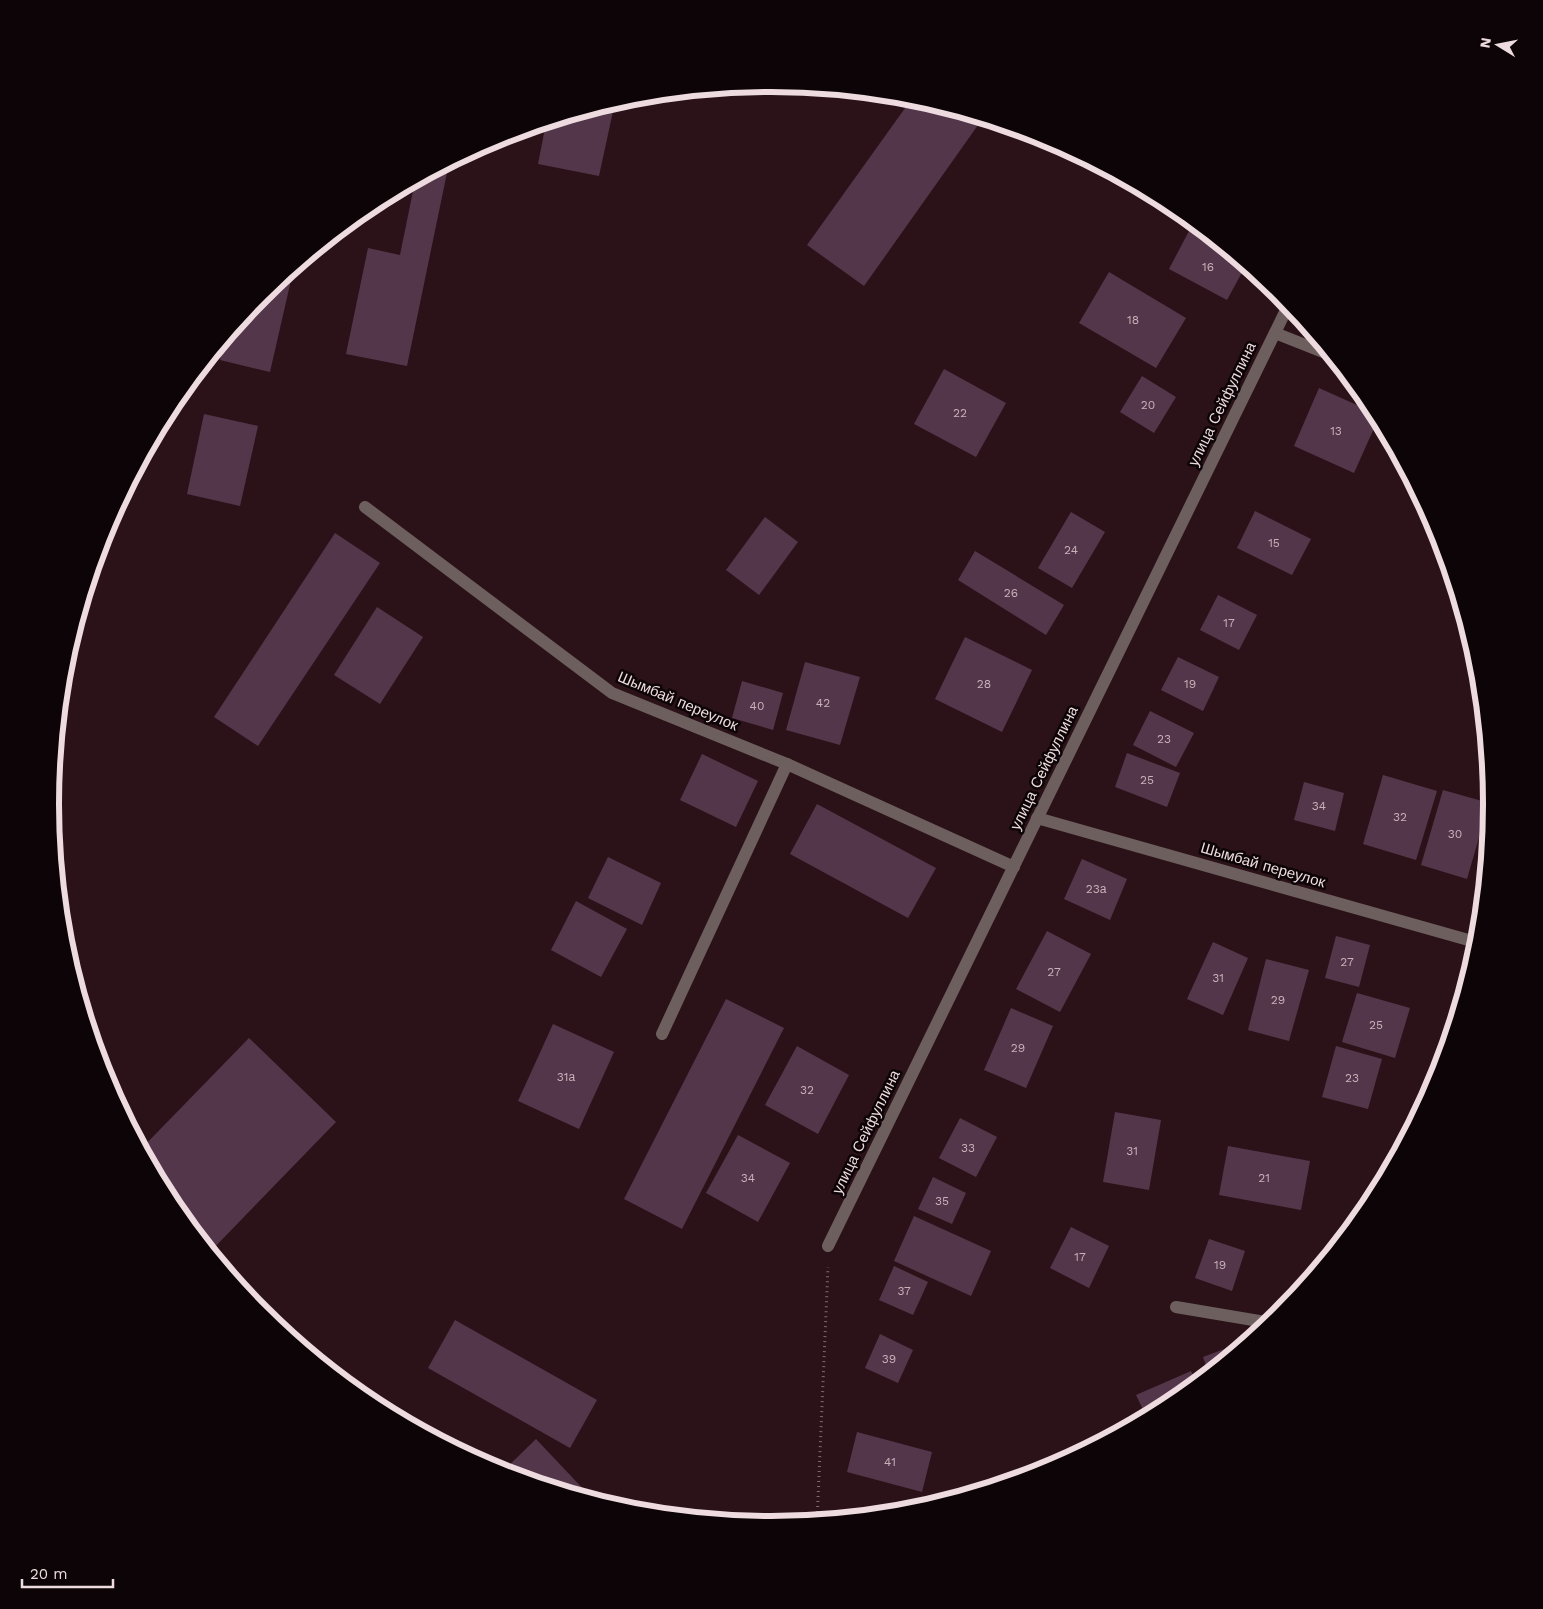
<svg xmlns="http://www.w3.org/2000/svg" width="1543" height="1609" viewBox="0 0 1543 1609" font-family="'Work Sans',sans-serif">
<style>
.building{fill:#54364a}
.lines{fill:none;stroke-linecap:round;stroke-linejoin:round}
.path{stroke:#816b71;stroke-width:3;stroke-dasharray:1 4;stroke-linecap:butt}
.minor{stroke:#6d5f5d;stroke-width:12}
.labels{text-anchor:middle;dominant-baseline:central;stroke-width:5;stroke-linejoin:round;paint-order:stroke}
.number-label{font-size:12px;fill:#c7b2ba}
.street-label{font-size:15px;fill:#eddbdf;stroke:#0c0406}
.rim{fill:none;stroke:#eddbdf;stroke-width:6}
</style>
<rect width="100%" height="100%" fill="#2b1219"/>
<g class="building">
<path d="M913,97l70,21 -119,168 -57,-41z"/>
<path d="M615,102l-16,74 -61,-12 8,-41z"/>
<path d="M449,163l-42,203 -61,-12 22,-106 32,7 15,-74z"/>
<path d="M1195,223l13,11h-1l-14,-7z"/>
<path d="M1189,231l43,23 14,11 -19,35 -58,-31z"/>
<path d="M294,267l-24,105 -50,-12 5,-22 37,-44z"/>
<path d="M1109,272l77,46 -30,50 -77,-45z"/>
<path d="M944,369l62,34 -30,54 -62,-33z"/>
<path d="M1142,376l34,21 -22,36 -34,-21z"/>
<path d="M1319,388l58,26 2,3 -25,56 -60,-27z"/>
<path d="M204,414l54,12 -18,80 -53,-12z"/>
<path d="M1255,511l56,28 -19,36 -55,-27z"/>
<path d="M1071,512l34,20 -33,56 -34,-20z"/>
<path d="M765,517l33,25 -39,53 -33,-25z"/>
<path d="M335,533l45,30 -122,183 -44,-29z"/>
<path d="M975,551l89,54 -18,30 -88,-55z"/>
<path d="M1218,595l39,20 -18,35 -39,-20z"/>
<path d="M377,607l46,30 -43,67 -46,-29z"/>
<path d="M965,637l67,33 -30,62 -67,-33z"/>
<path d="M1178,657l41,20 -16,34 -42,-21z"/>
<path d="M805,662l55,15 -20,68 -54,-15z"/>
<path d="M742,681l41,12 -10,37 -41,-12z"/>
<path d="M1150,711l44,22 -18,34 -43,-22z"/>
<path d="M1127,753l53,20 -13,34 -52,-20z"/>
<path d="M702,754l56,27 -22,46 -56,-27z"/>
<path d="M1383,775l54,16 -21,69 -53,-16z"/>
<path d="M1304,782l40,11 -9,38 -41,-11z"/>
<path d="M1443,790l46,13 -22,76 -46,-14z"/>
<path d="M817,804l119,64 -28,50 -118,-64z"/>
<path d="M1488,851l-2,27 -6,-1z"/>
<path d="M608,857l53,26 -19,42 -54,-27z"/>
<path d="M1082,859l45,20 -17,41 -46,-21z"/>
<path d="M576,901l51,28 -26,48 -50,-27z"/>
<path d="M1047,931l44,23 -31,58 -44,-23z"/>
<path d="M1336,936l34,9 -11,42 -34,-9z"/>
<path d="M1213,942l35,16 -25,57 -36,-16z"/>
<path d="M1266,959l43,11 -20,71 -41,-11z"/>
<path d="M1357,993l53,15 -15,50 -53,-16z"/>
<path d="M726,999l58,29 -102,201 -58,-30z"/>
<path d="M1011,1008l42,18 -27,62 -42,-18z"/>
<path d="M553,1024l61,28 -35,77 -61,-28z"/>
<path d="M249,1038l87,84 -126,130 -39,-47 -30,-56z"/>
<path d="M797,1046l52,29 -31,59 -53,-29z"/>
<path d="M1336,1046l46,13 -14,50 -46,-12z"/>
<path d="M1115,1112l46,8 -12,70 -46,-8z"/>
<path d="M960,1118l37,19 -21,40 -37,-19z"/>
<path d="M738,1135l52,28 -32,59 -52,-29z"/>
<path d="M1228,1146l82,15 -9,49 -82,-15z"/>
<path d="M933,1177l33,16 -14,31 -34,-15z"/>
<path d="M914,1216l77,35 -20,45 -77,-35z"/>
<path d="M1071,1227l38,19 -20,42 -39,-20z"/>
<path d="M1209,1239l36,12 -13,40 -37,-13z"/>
<path d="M894,1266l34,16 -15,33 -34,-15z"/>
<path d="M455,1320l142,80 -27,48 -142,-80z"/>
<path d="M880,1334l33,16 -15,33 -33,-15z"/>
<path d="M1251,1339v1l-42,34 -6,-17z"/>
<path d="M1191,1371l6,13 -25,21 -25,13 -11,-23z"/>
<path d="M857,1432l75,20 -10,40 -75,-20z"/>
<path d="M443,1434l10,14 -17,-9z"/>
<path d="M536,1439l52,55 -4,4 -83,-25z"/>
</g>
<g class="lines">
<path class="path" d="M817,1522l11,-255"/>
<g class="minor">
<path d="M1275,333l58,23"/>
<path d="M365,507l247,186 175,71 227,103"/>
<path d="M1037,818l442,125"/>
<path d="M662,1034l125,-270"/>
<path d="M1452,1034l27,-91"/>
<path d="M828,1246l461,-942"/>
<path d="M1176,1307l95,16"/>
</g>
</g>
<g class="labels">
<g class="number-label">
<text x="1208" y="267">16</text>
<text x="1133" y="320">18</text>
<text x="1148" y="405">20</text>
<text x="960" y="413">22</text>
<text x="1336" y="431">13</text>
<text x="1274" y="543">15</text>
<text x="1071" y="550">24</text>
<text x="1011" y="593">26</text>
<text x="1229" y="623">17</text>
<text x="984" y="684">28</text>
<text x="1190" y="684">19</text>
<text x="823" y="703">42</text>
<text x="757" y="706">40</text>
<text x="1164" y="739">23</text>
<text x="1147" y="780">25</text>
<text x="1319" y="806">34</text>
<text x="1400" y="817">32</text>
<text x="1455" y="834">30</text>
<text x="1096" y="889">23а</text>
<text x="1347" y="962">27</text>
<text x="1054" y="972">27</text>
<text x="1218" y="978">31</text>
<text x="1278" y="1000">29</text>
<text x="1376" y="1025">25</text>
<text x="1018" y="1048">29</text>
<text x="566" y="1077">31а</text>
<text x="1352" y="1078">23</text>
<text x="807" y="1090">32</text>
<text x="968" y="1148">33</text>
<text x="1132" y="1151">31</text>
<text x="748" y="1178">34</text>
<text x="1264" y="1178">21</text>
<text x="942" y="1201">35</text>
<text x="1080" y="1257">17</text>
<text x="1220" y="1265">19</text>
<text x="904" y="1291">37</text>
<text x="889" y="1359">39</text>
<text x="890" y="1462">41</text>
</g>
<g class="street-label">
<text transform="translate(1222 404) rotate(-64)">улица Сейфуллина</text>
<text transform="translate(678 701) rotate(23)">Шымбай переулок</text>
<text transform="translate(1044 768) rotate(-64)">улица Сейфуллина</text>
<text transform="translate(1263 865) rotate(16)">Шымбай переулок</text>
<text transform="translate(866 1132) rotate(-64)">улица Сейфуллина</text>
</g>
</g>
<path d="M0 0H1543V1609H0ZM59 804a712 712 0 1 1 1424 0a712 712 0 1 1-1424 0Z" fill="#0c0406" fill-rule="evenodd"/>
<path class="rim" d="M59 804a712 712 0 1 1 1424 0a712 712 0 1 1-1424 0Z"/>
<g transform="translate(1498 45) rotate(280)" stroke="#0c0406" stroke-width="4" paint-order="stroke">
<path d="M0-4L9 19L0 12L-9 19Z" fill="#eddbdf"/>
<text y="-8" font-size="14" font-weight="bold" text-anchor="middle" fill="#eddbdf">N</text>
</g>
<path d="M22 1579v8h91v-8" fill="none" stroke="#eddbdf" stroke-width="2.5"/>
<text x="30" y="1579" font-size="15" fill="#eddbdf" stroke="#0c0406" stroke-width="4" paint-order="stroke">20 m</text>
</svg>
